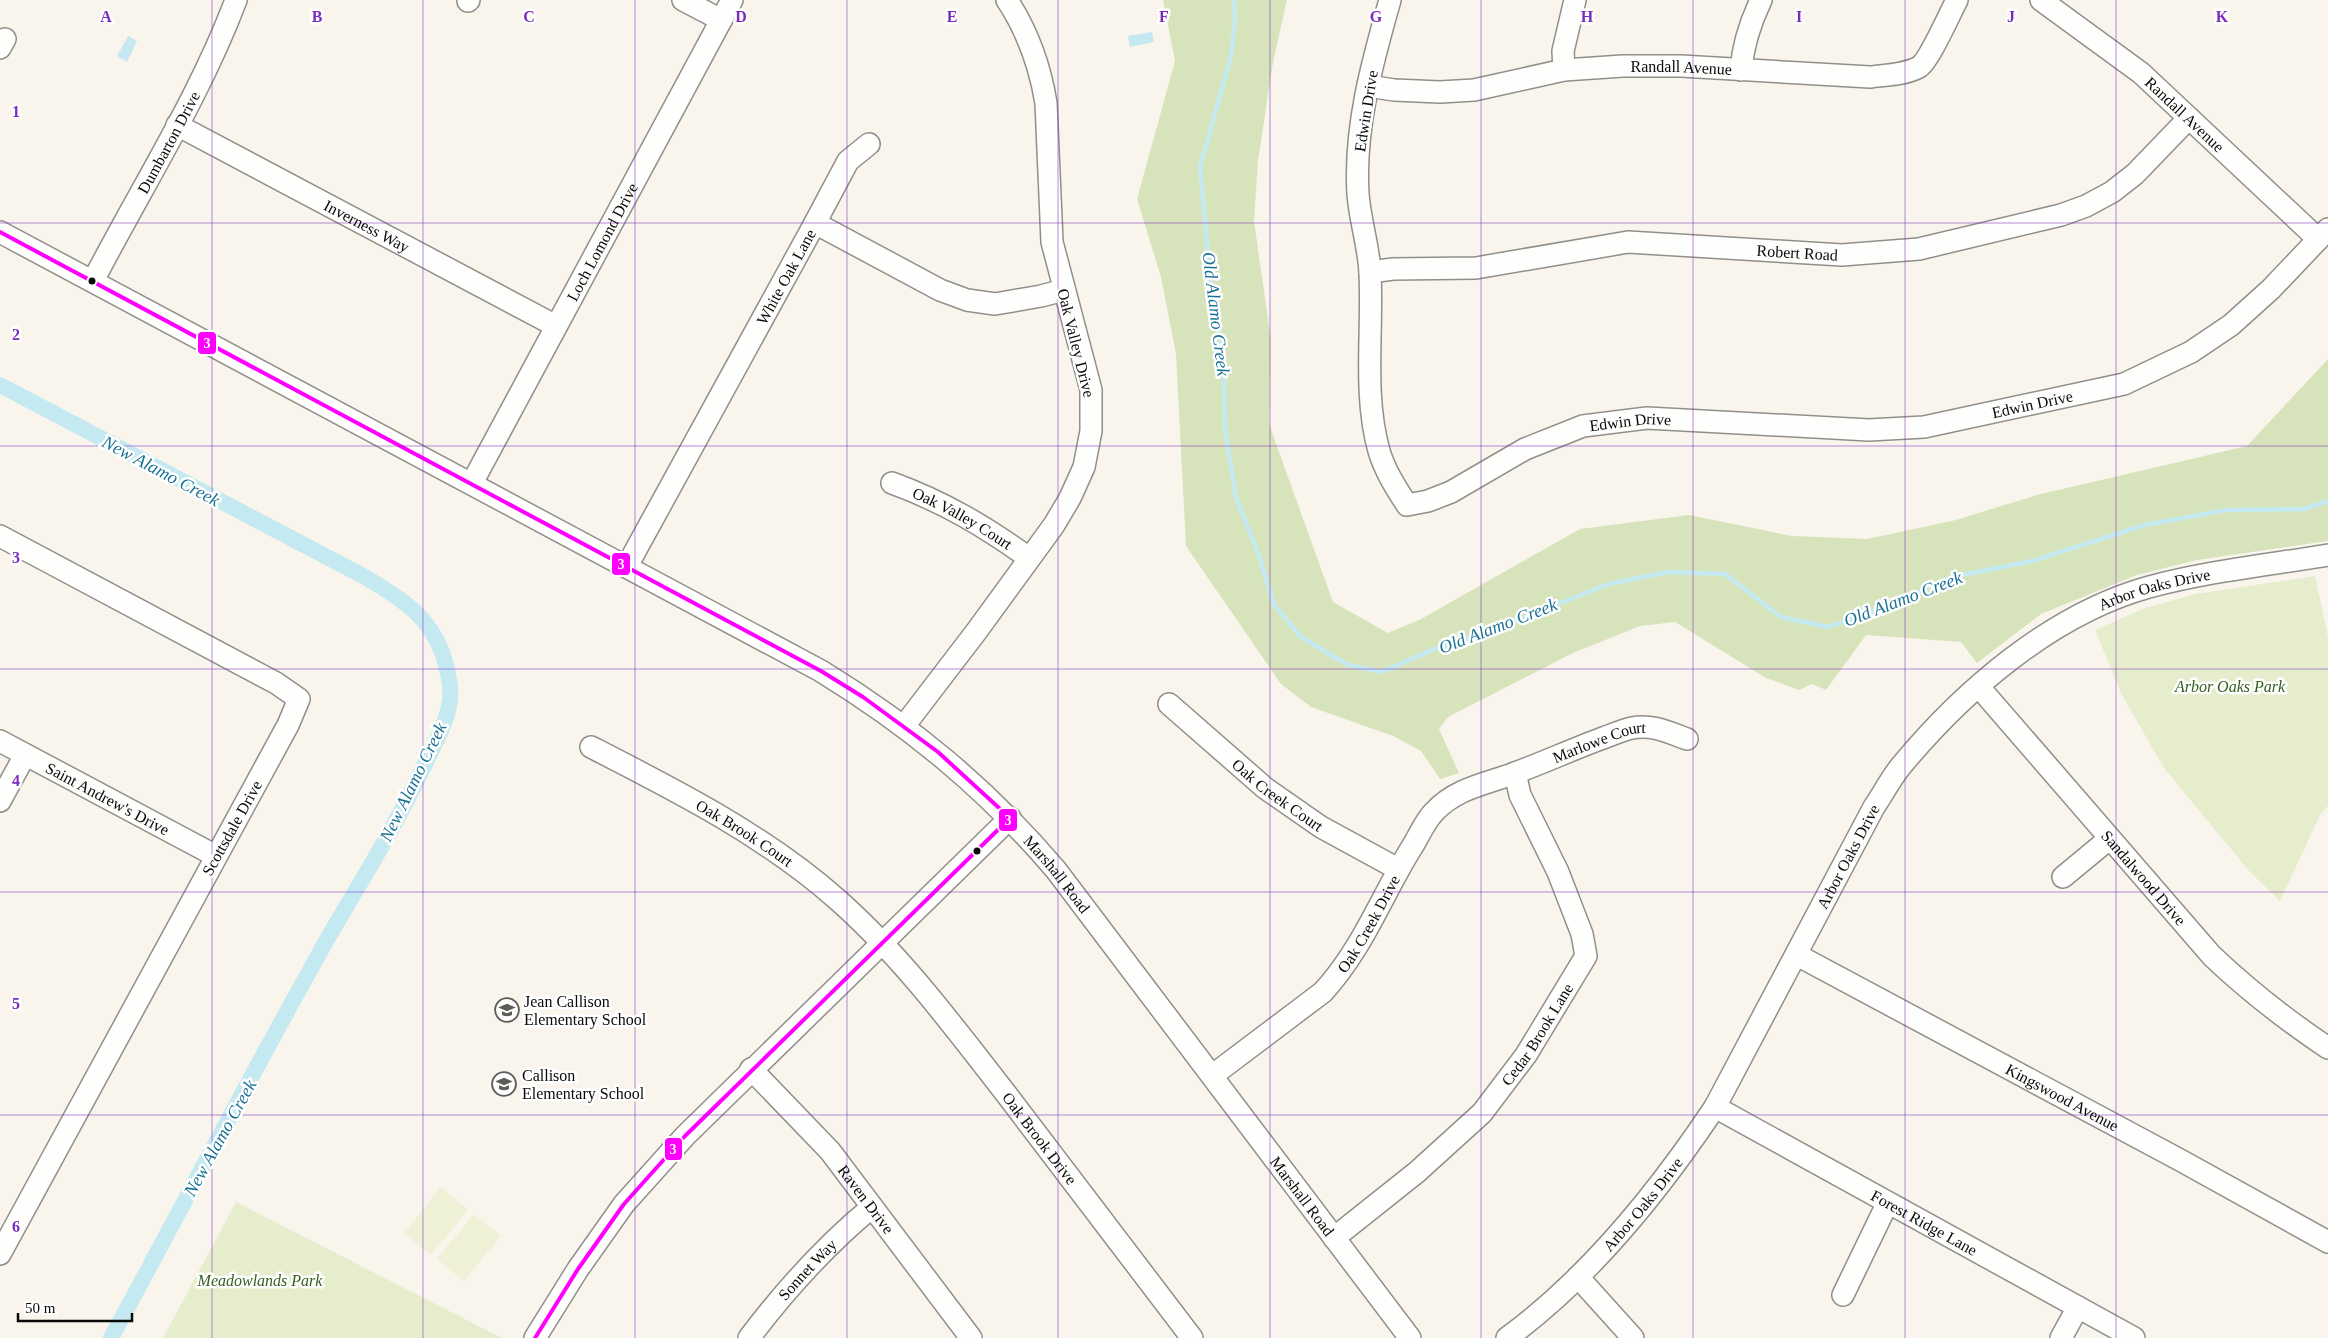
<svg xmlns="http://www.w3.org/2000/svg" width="2328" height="1338" viewBox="0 0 2328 1338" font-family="'Times New Roman',serif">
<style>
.green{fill:#e5edcd}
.forest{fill:#d7e4bb}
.pitch{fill:#eff1d6}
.water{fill:#c4e9f1}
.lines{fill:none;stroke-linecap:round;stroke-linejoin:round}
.stream{stroke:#c4e9f1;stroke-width:4.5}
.canal{stroke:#c4e9f1;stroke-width:16}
.minor-casing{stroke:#918f8b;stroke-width:24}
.minor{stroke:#fefefc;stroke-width:21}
.bus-1-casing{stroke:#fff;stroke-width:8}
.bus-1{stroke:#f0f;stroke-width:4}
.grid{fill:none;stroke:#7b2cbf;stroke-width:1;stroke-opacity:0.55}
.bus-dot{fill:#090909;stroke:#fff;stroke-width:2}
.labels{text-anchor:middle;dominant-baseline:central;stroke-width:5;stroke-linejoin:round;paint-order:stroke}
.street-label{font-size:16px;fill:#090909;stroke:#fff}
.park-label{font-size:16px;font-style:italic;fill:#345d1e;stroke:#fff}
.poi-label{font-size:16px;fill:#090909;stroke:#fff;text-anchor:start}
.water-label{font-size:18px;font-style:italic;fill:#197295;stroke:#fff}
.grid-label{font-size:16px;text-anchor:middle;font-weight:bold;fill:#7b2cbf;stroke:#fff;stroke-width:5;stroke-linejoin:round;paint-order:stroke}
.line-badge{stroke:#fff;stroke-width:2}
.badge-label{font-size:14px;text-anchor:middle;font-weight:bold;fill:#fff}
</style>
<rect width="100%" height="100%" fill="#f9f5ec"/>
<g class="green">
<path d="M2315,576l13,61v169l-7,7 -41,88 -30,-29 -86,-104 -42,-73 -27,-65 50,-22 51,-14z"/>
<path d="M236,1202l266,136h-339z"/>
</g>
<path class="forest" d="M1163,0h124l-14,62 -15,99 -4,60 17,120 -2,83 64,178 55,31 33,-14 159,-90 109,-14 103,21 75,3 89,-19 81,-25 210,-49 81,-87v182l-131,19 -60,15 -96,39 -64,49 -16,-21 -95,-7 -40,55 -14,-6 -13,6 -33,-12 -91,-56 -35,4 -67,27 -125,64 -9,12 20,44 -19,6 -19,-28 -28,-15 -82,-29 -30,-23 -95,-138 -10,-192 -15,-77 -24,-78 38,-138z"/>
<g class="pitch">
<path d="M441,1187l27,23 -37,45 -27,-22z"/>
<path d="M474,1214l27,22 -37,45 -27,-22z"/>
</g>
<g class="water">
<path d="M1152,32l2,10 -24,5 -2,-11z"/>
<path d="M128,36l9,5 -10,21 -10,-6z"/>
</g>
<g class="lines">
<path class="stream" d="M1234,0l1,20 -4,36 -31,111 11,120 13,71 1,72 11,67 23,59 15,49 27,32 47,28 34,7 52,-23 52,-17 123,-48 58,-12 58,2 56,43 47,10 48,-17 76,-33 80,-16 113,-36 81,-15 79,-1 23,-8"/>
<path class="canal" d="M0,385l365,192c40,24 71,43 82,92 2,9 4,22 3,31 -3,23 -16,45 -26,66 -28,59 -62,114 -95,170 -75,133 -145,268 -218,402"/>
<g class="minor-casing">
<g id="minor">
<path d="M683,0l38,20"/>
<path id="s1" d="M1390,0c-18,63 -36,128 -32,194 2,27 11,53 12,79 3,59 -7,121 9,178 6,20 17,37 28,54l21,-4 23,-9 74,-43 58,-23 64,-8 222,12 55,-3 200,-43 67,-32 40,-27 40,-36 57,-60"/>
<path id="s2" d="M2041,0l100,73 177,166"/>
<path d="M468,1l1,-1"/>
<path d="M0,48l5,-9"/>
<path d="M1564,70l-1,-19 12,-51"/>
<path d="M1741,70c2,-26 9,-47 20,-70"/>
<path id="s3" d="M1368,86l26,4 46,2 34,-2 90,-20 59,-4h58l189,11c15,-2 35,-2 49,-10 10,-6 31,-54 38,-67"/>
<path id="s4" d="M177,125l379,201"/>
<path d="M815,223l33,-62 21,-17"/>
<path id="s5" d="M0,232l821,439c91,56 166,118 235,199l354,468"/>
<path id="s6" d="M1370,272l23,-3 83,-1 152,-26 214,13 77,-6 142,-34 25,-9 26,-14 23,-18 54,-56"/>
<path id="s7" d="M93,281c48,-93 106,-183 143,-281"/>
<path id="s8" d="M472,483l260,-483"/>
<path id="s9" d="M892,483c52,19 92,43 137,75"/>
<path d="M0,536l276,147 23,16 -11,26 -288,529"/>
<path id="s10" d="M627,566l188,-343 125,67 27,10 28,4 46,-8 23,-6"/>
<path id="s11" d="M1979,687l233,269c36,34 74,64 116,92"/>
<path id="s12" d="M1169,704l96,84 56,39 77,42"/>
<path d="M904,726l72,-94 78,-107 16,-27 14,-31 7,-36v-41l-39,-148 -6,-139c-6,-37 -18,-71 -39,-103"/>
<path id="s13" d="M0,741l216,115"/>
<path id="s14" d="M591,747c86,44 175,89 248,154 64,57 115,126 168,194 62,81 124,162 185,243"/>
<path d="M0,801l25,-46"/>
<path d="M2063,877l46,-38"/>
<path id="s15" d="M1797,955l383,205 148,82"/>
<path id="s16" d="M751,1069l79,82 141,187"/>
<path id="s17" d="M1213,1075l110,-83c39,-42 59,-97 89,-145 7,-11 13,-26 22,-35 22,-24 52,-28 81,-39 30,-11 58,-24 88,-35 9,-3 19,-8 29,-10 20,-4 36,4 55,11"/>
<path id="s18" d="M1715,1107l419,231"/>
<path id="s19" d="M1334,1238l83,-66 65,-59 44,-58 60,-99 -4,-22 -24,-62 -38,-77 -5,-22"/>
<path d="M1578,1277l55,61"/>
<path d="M1843,1295l44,-91"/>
<path d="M535,1338l43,-69 46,-65 61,-68 325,-318"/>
<path id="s20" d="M749,1338c37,-49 76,-92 123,-131"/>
<path id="s21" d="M1507,1338c82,-60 152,-147 208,-231l159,-300c9,-13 17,-29 27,-41 63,-76 151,-152 248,-179 59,-16 119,-22 179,-32"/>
<path d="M2061,1338l17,-31"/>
</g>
</g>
<use href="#minor" class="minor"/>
<g class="bus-1-casing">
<path id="bus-1" d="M0,232l821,439 42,26 75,55 72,66 -325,318 -61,68 -46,65 -43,69"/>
</g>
<use href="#bus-1" class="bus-1"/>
</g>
<path class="grid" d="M212,0v1338M423,0v1338M635,0v1338M847,0v1338M1058,0v1338M1270,0v1338M1481,0v1338M1693,0v1338M1905,0v1338M2116,0v1338M0,223h2328M0,446h2328M0,669h2328M0,892h2328M0,1115h2328"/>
<defs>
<g id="school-ring" transform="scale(1.25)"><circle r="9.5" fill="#fff" stroke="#5d5c58" stroke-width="1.5"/><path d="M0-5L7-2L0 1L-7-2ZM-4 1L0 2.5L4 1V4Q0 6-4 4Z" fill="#5d5c58"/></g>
</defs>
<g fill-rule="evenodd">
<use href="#school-ring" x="507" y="1010"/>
<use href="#school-ring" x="504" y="1084"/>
</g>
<g class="bus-dot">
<circle cx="92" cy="281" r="4.5"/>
<circle cx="977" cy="851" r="4.5"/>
</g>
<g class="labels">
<g class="street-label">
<text stroke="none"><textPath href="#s3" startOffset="316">Randall Avenue</textPath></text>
<text transform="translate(1366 111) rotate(-81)">Edwin Drive</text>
<text stroke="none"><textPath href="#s2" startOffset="184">Randall Avenue</textPath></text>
<text stroke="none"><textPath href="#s7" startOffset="158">Dumbarton Drive</textPath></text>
<text stroke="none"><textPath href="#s4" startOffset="215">Inverness Way</textPath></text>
<text stroke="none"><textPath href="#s8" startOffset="274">Loch Lomond Drive</textPath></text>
<text stroke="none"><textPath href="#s6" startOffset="430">Robert Road</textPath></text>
<text stroke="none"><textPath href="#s10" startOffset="330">White Oak Lane</textPath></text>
<text transform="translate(1076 343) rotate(76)">Oak Valley Drive</text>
<text stroke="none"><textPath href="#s1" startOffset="1164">Edwin Drive</textPath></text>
<text stroke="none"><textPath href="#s1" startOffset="759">Edwin Drive</textPath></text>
<text stroke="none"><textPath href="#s9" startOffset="79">Oak Valley Court</textPath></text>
<text stroke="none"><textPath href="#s21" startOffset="1016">Arbor Oaks Drive</textPath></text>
<text stroke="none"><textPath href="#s17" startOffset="531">Marlowe Court</textPath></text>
<text stroke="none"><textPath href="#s12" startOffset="142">Oak Creek Court</textPath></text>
<text stroke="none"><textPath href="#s13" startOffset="122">Saint Andrew's Drive</textPath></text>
<text transform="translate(232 828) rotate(-61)">Scottsdale Drive</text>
<text stroke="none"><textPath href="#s14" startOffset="176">Oak Brook Court</textPath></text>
<text stroke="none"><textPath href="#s21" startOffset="596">Arbor Oaks Drive</textPath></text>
<text stroke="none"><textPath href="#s5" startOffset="1244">Marshall Road</textPath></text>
<text stroke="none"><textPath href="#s11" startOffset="252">Sandalwood Drive</textPath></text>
<text stroke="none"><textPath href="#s17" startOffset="220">Oak Creek Drive</textPath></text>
<text stroke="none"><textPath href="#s19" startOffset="290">Cedar Brook Lane</textPath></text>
<text stroke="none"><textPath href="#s15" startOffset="301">Kingswood Avenue</textPath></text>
<text stroke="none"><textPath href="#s14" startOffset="604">Oak Brook Drive</textPath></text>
<text stroke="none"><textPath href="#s5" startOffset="1649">Marshall Road</textPath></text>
<text stroke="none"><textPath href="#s16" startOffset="174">Raven Drive</textPath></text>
<text stroke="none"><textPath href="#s21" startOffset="191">Arbor Oaks Drive</textPath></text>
<text stroke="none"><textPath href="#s18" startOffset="239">Forest Ridge Lane</textPath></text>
<text stroke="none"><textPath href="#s20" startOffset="90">Sonnet Way</textPath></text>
</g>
<g class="park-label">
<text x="2230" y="686">Arbor Oaks Park</text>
<text x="260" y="1280">Meadowlands Park</text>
</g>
<g class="poi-label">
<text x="524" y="1001">Jean Callison<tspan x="524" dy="18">Elementary School</tspan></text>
<text x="522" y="1075">Callison<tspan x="522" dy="18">Elementary School</tspan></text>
</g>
<g class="water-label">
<text transform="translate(1216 314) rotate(83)">Old Alamo Creek</text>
<text transform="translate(161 471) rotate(28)">New Alamo Creek</text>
<text transform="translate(1903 599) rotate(-21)">Old Alamo Creek</text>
<text transform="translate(1498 626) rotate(-21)">Old Alamo Creek</text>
<text transform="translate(413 782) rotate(-64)">New Alamo Creek</text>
<text transform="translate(220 1138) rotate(-61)">New Alamo Creek</text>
</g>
</g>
<g class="grid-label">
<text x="106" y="22">A</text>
<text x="317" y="22">B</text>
<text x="529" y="22">C</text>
<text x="741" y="22">D</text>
<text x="952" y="22">E</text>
<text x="1164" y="22">F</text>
<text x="1376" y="22">G</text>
<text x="1587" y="22">H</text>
<text x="1799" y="22">I</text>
<text x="2011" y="22">J</text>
<text x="2222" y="22">K</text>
<text x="16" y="117">1</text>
<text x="16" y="340">2</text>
<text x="16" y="563">3</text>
<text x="16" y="786">4</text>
<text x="16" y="1009">5</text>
<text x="16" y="1232">6</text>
</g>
<g class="line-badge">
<rect x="197" y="331" width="20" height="24" rx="5" fill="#f0f"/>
<rect x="611" y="552" width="20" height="24" rx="5" fill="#f0f"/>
<rect x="998" y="808" width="20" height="24" rx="5" fill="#f0f"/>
<rect x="664" y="1137" width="19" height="24" rx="5" fill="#f0f"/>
</g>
<g class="badge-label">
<text x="207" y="348">3</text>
<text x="621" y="569">3</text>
<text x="1008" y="825">3</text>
<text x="673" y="1154">3</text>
</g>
<path d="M18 1313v8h114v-8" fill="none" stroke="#090909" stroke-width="2.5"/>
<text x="25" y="1313" font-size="15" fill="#090909" stroke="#ffffff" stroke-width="4" paint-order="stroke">50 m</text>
</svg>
